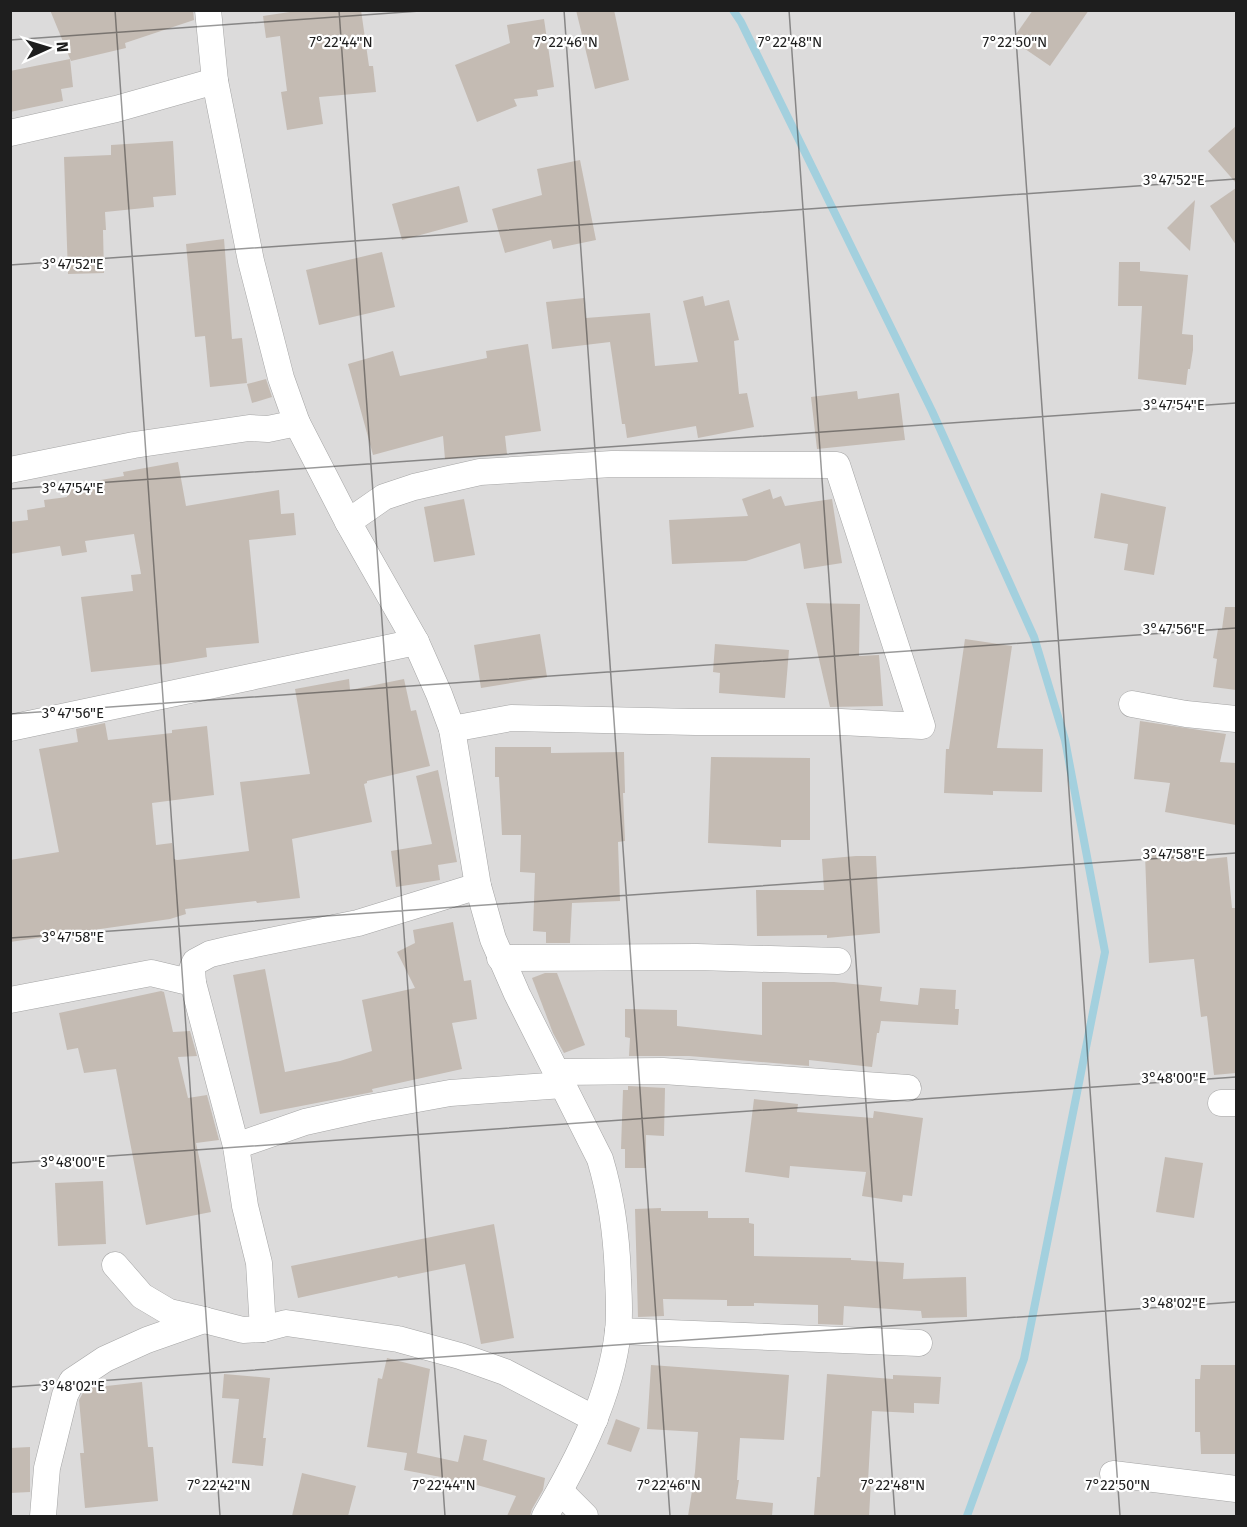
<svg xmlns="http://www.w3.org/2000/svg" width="1247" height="1527" viewBox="0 0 1247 1527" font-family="'Fira Sans',sans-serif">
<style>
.residential{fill:#dcdbdb}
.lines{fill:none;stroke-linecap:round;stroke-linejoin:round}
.stream{stroke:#a3d0de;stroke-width:8}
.building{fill:#c4bbb3}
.minor-casing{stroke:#a5a5a5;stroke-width:27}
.minor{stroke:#fff;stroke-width:26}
.ticks{fill:none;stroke:#1e1e1e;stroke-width:1.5;stroke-opacity:0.45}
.ticks-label{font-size:15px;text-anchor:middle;fill:#1e1e1e;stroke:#fff;stroke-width:4.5;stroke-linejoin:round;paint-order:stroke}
</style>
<rect width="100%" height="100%" fill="#efece4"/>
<rect class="residential" x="11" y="11" width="1225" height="1505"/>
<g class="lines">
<path class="stream" d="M733,10l8,12 191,389 102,226 31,103 40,212 -81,407 -57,157"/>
</g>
<g class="building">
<path d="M50,10h143l1,10 -69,23 1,5 -55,13z"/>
<path d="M303,10h58l8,56h4l3,26 -57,5 4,27 -36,6 -6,-38 6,-1 -7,-55 -14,2 -3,-22z"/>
<path d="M576,10h38l15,70 -34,9z"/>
<path d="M1033,10h56l-39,56 -38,-26z"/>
<path d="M544,19l10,68 -17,3 1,6 -24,3 3,7 -40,16 -22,-57 55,-22 -3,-18z"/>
<path d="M70,59l3,28 -12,2 2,12 -53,11v-41z"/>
<path d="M1236,126v57l-28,-32z"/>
<path d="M173,141l3,54 -23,2 1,10 -49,5 1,18h-3l1,43 -36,1 -4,-117 47,-2v-10z"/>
<path d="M580,160l16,80 -43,9 -2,-9 -46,13 -13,-44 50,-14 -5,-26z"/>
<path d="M459,186l9,36 -66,18 -10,-36z"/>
<path d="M1236,188v57l-26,-39z"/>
<path d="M1195,200l-5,51 -23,-23z"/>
<path d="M224,239l8,100 10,-1 5,45 -37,4 -5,-51 -10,1 -9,-93z"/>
<path d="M382,252l13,55 -76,18 -13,-55z"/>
<path d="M1119,262h21v9l48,4 -6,59 11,1v15l-3,19h-2l-2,16 -48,-6 4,-73h-24z"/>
<path d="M703,296l2,10 24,-6 10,40 -5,1 5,53 8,-1 7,34 -56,11 -2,-12 -69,12 -2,-14h-3l-12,-82 -58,7 -6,-47 38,-4 2,20 64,-5 5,53 43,-4 -15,-61z"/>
<path d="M528,344l13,87 -36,5 2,18 -62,5 -2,-23 -70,19 -25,-91 45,-13 7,25 87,-18 -1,-7z"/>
<path d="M266,379l6,18 -20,6 -5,-19z"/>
<path d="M857,391l1,8 41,-6 6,47 -88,9 -6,-52z"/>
<path d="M178,462l8,44 93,-16 2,24 13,-1 2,22 -47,5 10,103 -53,5 1,9 -42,7 -74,8 -10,-75 52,-6 -2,-16 10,-1 -7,-40 -49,7 2,11 -25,4 -2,-10 -50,8v-32l18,-2 -1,-10 18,-3 -1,-7 23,-3 -1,-11 58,-10 -1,-4z"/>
<path d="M770,489l3,10 8,-3 4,10 47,-7 10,64 -38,6 -4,-26 -54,18 -74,3 -3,-44 79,-4 -6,-17z"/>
<path d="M1101,493l65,14 -12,68 -30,-5 4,-26 -34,-6z"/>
<path d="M464,499l11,56 -41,7 -10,-55z"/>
<path d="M806,603l54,1 -1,52 20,-1 4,51 -53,1z"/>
<path d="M1225,607h11v83l-23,-3 4,-28 -4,-1 5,-29h4z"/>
<path d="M540,634l7,43 -66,11 -7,-43z"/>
<path d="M965,639l47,7 -15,102 46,1 -1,43 -49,-1v4l-49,-2 2,-44h3z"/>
<path d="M715,644l74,6 -4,48 -66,-5 1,-20 -7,-1z"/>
<path d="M349,679l1,11 54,-11 7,32 5,-1 14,56 -63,15v2l-3,1 8,38 -80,17 8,59 -43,5 -1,-2 -71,8 1,5 -16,5 -160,23v-82l49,-8 -20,-103 39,-7 -2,-13 29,-6 3,17 64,-7v-3l35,-4 7,69 -62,8 4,42 16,-2 2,16 3,1 72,-9 -9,-69 70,-8 -15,-85z"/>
<path d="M1140,721l86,13 -6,28 16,1v62l-71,-13 5,-29 -36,-4z"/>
<path d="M495,747h56v6l73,-1 1,41h-2l2,48 -7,1 2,59 -48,2 -2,40h-24v-11l-13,-1 2,-58 -15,-1 1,-37h-19l-3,-58h-4z"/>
<path d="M711,757l99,1v82h-29v7l-73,-4z"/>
<path d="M438,770l19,92 -19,3 2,15 -44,7 -5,-36 41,-7 -16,-68z"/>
<path d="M1181,853v9l46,-5 5,51h4v165l-22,2 -7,-59 -6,1 -7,-58 -45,4 -4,-109z"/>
<path d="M856,856h20l4,77 -53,5v-3l-70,1 -1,-46h68l-2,-31z"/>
<path d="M453,922l11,59 7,-1 6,39 -25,4 10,46 -90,20 1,3 -113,22 -27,-139 32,-6 20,103 55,-11 32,-10 -10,-51 53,-12 -18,-36 18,-9 -2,-13z"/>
<path d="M545,973h12l28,72 -21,8 -11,-20 -21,-55z"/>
<path d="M762,982h72l48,5 -2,14 38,4 2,-17 36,2 -1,19h4l-1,16 -77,-4 -2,12h-2l-5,34 -63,-7v6l-120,-10h-60l1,-18 -5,-1v-28l52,1v16l85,9z"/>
<path d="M161,991l3,1 9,40 17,-1 7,25 -19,1 10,41 19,-3 12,45 -23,3 15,69 -65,13 -30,-156 -32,4 -6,-25 -11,2 -8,-37z"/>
<path d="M628,1086l37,2 -1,48 -18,-1v33h-21v-19h-4l2,-59h5z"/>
<path d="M754,1099l44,5 -1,8 76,6 1,-7 49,7 -11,78 -9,-1 -1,7 -40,-6 4,-24 -76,-6 -1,12 -44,-6z"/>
<path d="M1165,1157l38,6 -9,55 -38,-6z"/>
<path d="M103,1181l3,63 -48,2 -3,-63z"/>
<path d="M661,1208v3h47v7h41v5l5,1v32l97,2v2l53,3 -1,16 63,-2 1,40 -45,1 -1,-7 -77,-5 -1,19 -25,-1v-19l-64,-2v3h-27v-6l-64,-1 1,17 -26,1 -3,-108z"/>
<path d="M494,1224l20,114 -33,6 -16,-80 -67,14 -1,-2 -99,22 -7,-32z"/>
<path d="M387,1358l43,11 -13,84 41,9 6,-27 23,5 -4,20 62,18 -2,12 -11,19 -2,7h-23l9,-20 -39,-11 -1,4 -31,-7 1,-4 -42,-8 3,-17 -40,-6 11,-69 4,1z"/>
<path d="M651,1365l138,10 -5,65 -44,-2 -3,42h2l-3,19 37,4 -1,13h-84l7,-44 3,-40 -51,-3z"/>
<path d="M1201,1365h35v89h-35l-1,-22h-5v-53h5z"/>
<path d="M224,1374l46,4 -7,60h3l-3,28 -31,-3 7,-64 -17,-1z"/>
<path d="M827,1374l66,5v-4l48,2 -2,27 -25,-1v10l-42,-2 -4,70h3l-2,35 -55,-1 3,-38h3z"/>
<path d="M142,1382l6,65h5l5,54 -73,7 -5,-55h4l-5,-53 5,-9 5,-3z"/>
<path d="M616,1419l24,9 -9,24 -24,-8z"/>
<path d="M30,1447v45l-20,1v-45z"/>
<path d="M302,1473l54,13 -8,30h-56z"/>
</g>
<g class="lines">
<g class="minor-casing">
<g id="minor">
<path d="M208,10l7,71 36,180 30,117 16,45 51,99 68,120 23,52 13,35 26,157 15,53 24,55 83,165c12,40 17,79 18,121 1,17 2,34 0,51 -7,65 -40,129 -73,185"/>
<path d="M10,133l106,-24 99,-28"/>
<path d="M10,470l124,-25 115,-17 19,1 29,-6"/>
<path d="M348,522l36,-25 30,-10 66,-15 132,-8 225,1 85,261 -81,-4h-146l-184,-4 -59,11"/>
<path d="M1132,704l54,10 50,5"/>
<path d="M10,728l406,-86"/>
<path d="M500,958l197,-1 141,4"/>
<path d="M10,1000l141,-27 42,10"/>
<path d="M557,1072l106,-1 245,17"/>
<path d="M1221,1103h15"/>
<path d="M236,1146l69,-24 63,-14 82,-15 113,-8"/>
<path d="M115,1265l27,31 27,16 35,8"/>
<path d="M263,1329l-4,-66 -14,-57 -9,-60 -43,-163 -1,-14 3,-7 15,-8 21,-5 127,-26 120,-37"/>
<path d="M618,1331l301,12"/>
<path d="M1113,1474l123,15"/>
<path d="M560,1491l25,25"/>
<path d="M43,1516l4,-48 18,-73 7,-14 33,-22 42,-19 57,-20 39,10 20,-1 23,-6 112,16 62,17 45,16 90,47"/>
</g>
</g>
<use href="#minor" class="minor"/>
</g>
<path class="ticks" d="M115,10l105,1506M339,10l106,1506M564,10l106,1506M789,10l106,1506M1014,10l106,1506M10,40l424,-30M10,265l1226,-86M10,489l1226,-86M10,714l1226,-86M10,938l1226,-85M10,1163l1226,-86M10,1387l1226,-85"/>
<g class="ticks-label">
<text x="341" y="47">7°22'44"N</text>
<text x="566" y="47">7°22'46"N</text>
<text x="790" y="47">7°22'48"N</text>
<text x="1015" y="47">7°22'50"N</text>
<text x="1174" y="185">3°47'52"E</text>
<text x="73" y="269">3°47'52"E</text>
<text x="1174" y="410">3°47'54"E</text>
<text x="73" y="493">3°47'54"E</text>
<text x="1174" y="634">3°47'56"E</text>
<text x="73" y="718">3°47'56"E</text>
<text x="1174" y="859">3°47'58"E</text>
<text x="73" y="942">3°47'58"E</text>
<text x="1174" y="1083">3°48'00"E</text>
<text x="73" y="1167">3°48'00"E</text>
<text x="1174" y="1308">3°48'02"E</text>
<text x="73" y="1391">3°48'02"E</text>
<text x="219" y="1490">7°22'42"N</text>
<text x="444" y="1490">7°22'44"N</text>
<text x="669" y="1490">7°22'46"N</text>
<text x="893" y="1490">7°22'48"N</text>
<text x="1118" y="1490">7°22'50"N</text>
</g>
<rect width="1247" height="1527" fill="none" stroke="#1e1e1e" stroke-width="24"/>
<g transform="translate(48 48) rotate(86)" stroke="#ffffff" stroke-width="4.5" paint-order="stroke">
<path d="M0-4.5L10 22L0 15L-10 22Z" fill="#1e1e1e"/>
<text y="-9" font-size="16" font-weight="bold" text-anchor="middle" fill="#1e1e1e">N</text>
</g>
</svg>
